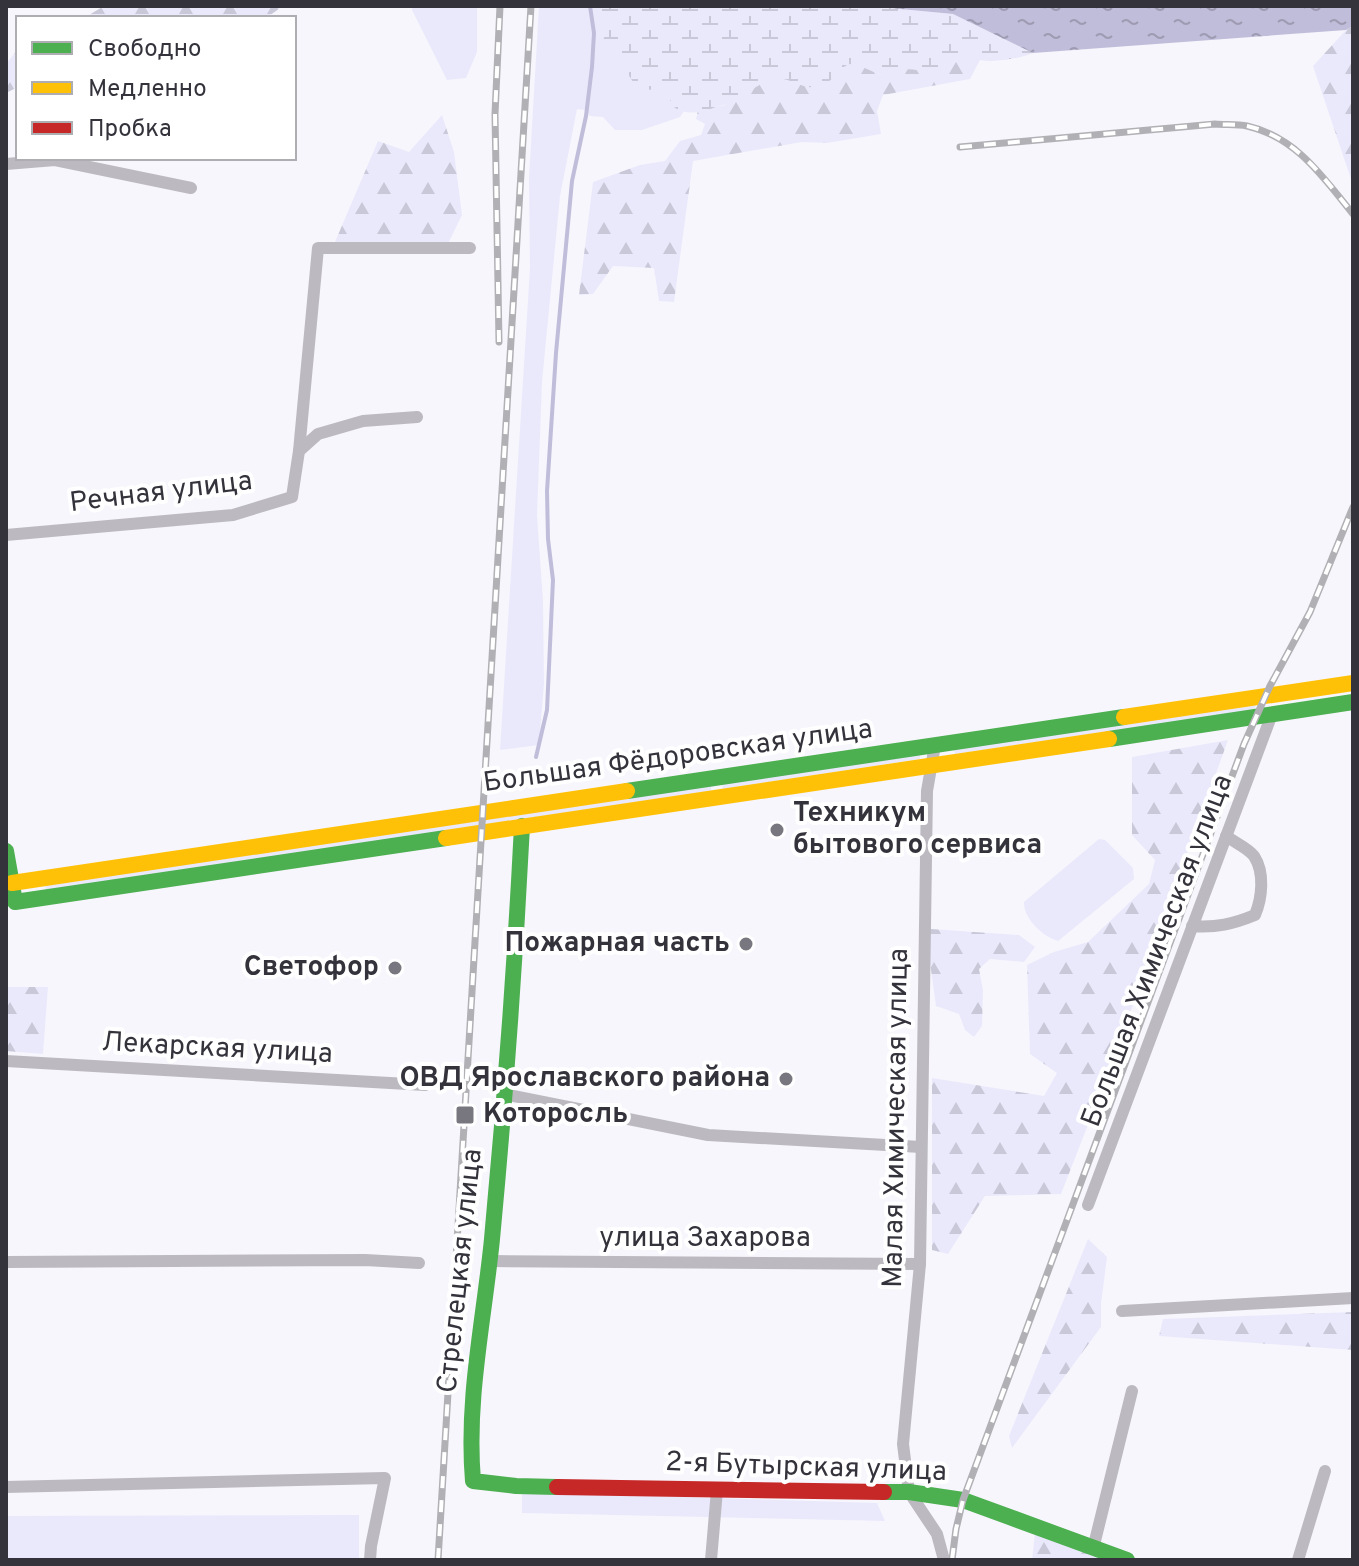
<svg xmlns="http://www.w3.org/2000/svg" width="1359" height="1566" viewBox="0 0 1359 1566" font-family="Overpass,sans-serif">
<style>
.green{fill:#eae9fc}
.forest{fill:url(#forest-firs)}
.wetland{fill:url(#wetland-marsh)}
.water{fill:url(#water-ripples)}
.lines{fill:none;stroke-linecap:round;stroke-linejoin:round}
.stream{stroke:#c0bdda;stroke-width:4}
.street{stroke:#bcbac0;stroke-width:12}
.fast{stroke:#4caf50;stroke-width:16}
.slow{stroke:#ffc107;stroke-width:16}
.jam{stroke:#c62828;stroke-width:16}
.rail-casing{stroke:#b1b1b5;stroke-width:7}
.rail{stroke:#fff;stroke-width:4;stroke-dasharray:12;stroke-linecap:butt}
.poi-dot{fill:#78777f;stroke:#fff;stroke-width:3}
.labels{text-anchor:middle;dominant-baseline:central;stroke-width:8;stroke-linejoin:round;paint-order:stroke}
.street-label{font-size:28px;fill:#34333c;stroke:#fff}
.poi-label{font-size:28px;font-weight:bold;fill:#34333c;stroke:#fff;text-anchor:end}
</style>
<defs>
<pattern id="forest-firs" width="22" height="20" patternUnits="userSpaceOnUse" patternTransform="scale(2)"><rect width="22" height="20" fill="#eae9fc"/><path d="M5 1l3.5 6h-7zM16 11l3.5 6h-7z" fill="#c9c8d9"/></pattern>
<pattern id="wetland-marsh" width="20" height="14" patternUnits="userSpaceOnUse" patternTransform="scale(2)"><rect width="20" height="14" fill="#eae9fc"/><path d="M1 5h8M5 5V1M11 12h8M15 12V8" fill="none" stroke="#c9c8d9"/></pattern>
<pattern id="water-ripples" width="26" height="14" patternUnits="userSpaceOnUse" patternTransform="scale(2)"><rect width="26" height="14" fill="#c0bdda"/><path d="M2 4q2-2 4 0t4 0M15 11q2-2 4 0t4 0" fill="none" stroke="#9d9ab2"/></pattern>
</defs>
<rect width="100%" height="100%" fill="#f7f6fc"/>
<g class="green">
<path d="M412,6h65v46l-11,26 -19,2 -35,-70z"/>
<path d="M539,6h330l164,47c-18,7 -45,11 -62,2l-273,55 -14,1 -4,6 -38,13h-27l-12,-13 -13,-1 -5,-6 -8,-1 -17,87 -18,186 -5,133 6,86 1,82 -5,62 -39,5 30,-482 -1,-90z"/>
<path d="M1256,704l-2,6 -299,44 -1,-5z"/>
<path d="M920,755v4l-197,30 -1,-5z"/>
<path d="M711,786v5l-665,99 -1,-5z"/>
<path d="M1099,839l6,1 28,28 1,11 -76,62c-15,-4 -35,-23 -34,-39z"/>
<path d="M522,1492l355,11 8,18 -363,-8z"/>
<path d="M359,1515v45h-353v-44z"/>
</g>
<g class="forest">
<path d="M104,6h179l-17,12h-182z"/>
<path d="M1353,26v159l-40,-119 33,-36z"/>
<path d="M18,49v38l-10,5 -2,-28z"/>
<path d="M961,55h9l10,5 -10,19 -87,16 -6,16 4,23 -54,9 -25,-1 -109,19 -19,141 -15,-1 -5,-33 -41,-2 -20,28 -14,1 14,-113 47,-17 25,-4 15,-20 21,-6 4,-11 -9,-5 2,-9 27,-5 38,-22 14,-4 32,8 21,-5 16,-17 7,-2 28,12 20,-7 47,1z"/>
<path d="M442,115l12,37 8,63 -19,39 -108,-12 43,-101 31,11z"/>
<path d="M1228,740l-114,318 -53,136 -76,2 -37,58 -16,-4v-172l112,18 13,-23 -27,-19 -3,-89 27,-13 34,-10 61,-58 6,-24 -23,-25v-78z"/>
<path d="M931,929l88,6 16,12 -11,15 -34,-3 -11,10 4,21 -1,36 -8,11 -9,-7 -6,-16 -23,-8 -9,-65z"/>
<path d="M6,987h42l-5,67 -37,-3z"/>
<path d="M1088,1239l19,18 -6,47v23l-89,121 -3,-12z"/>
<path d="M1353,1312v38l-194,-14 4,-17z"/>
<path d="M1035,1533l65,23v4h-68z"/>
</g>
<path class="wetland" d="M591,6h278l84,8 80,39c-14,5 -38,10 -53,7 -8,-2 -10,-5 -19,-5l-13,14 -22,5c-17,-10 -28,-2 -45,1 -8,-3 -20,-11 -29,-11 -11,-1 -20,21 -34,23 -15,3 -28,-10 -42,-8 -27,4 -68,46 -99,30 -8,-4 -6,-14 -12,-20l-20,1 -12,-8 -20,-32 -7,-1 -3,-9c7,-13 4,-25 -10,-30z"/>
<path class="water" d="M869,6h484v20l-7,4 -313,23 -80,-39z"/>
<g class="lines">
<path class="stream" d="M536,757l11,-47 6,-130 -5,-41 -1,-48 9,-138 16,-172 14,-65 6,-49 2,-34 -4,-27"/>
<g class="street">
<path d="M6,164l49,-4 136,28"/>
<path d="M299,451l19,-203h152"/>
<path d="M6,535l227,-20 59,-18 7,-46 19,-17 45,-13 54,-4"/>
<path d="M935,745l-8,46 -7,473 -17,180 6,48 28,42 7,26"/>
<path d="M1192,926c24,2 41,-2 63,-11 7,-17 10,-42 -1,-59 -6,-8 -20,-14 -28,-20"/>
<path d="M6,1061l419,24"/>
<path d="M504,1094l204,41 213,12"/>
<path d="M1088,1205l184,-491"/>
<path d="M490,1261l430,3"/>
<path d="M6,1262l359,-2 54,3"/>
<path d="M1122,1311l231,-13"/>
<path d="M6,1487l379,-9 -14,68 -1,14"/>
<path d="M1093,1549l39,-158"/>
<path d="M711,1560l6,-70"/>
<path d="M1298,1560l27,-89"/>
</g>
<g class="fast">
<path d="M1109,739l244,-37"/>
<path d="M627,791l497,-74"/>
<path d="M522,826c-7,138 -17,275 -30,413 -8,81 -26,160 -19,242l43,5 41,1"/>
<path d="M6,851l9,51 431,-64"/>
<path d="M884,1492h25l54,8 164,60"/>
</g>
<g class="slow">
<path d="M1124,717l229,-34"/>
<path d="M446,838l663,-99"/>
<path d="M12,883l615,-92"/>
</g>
<path class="jam" d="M557,1487l327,5"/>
<g class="rail-casing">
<g id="rail">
<path d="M960,147l255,-23c10,1 22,0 32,2 49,11 76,51 106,88"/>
<path d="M499,342l-4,-228 5,-108"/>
<path d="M438,1560l93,-1554"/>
<path d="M952,1560l4,-31 7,-29 281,-756 26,-58 40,-74 43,-105"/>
</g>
</g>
<use href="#rail" class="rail"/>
</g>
<g class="poi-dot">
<circle cx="777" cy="830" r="8"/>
<circle cx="746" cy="944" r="8"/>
<circle cx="395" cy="968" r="8"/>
<circle cx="786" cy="1079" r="8"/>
<rect x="455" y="1105" width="20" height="20" rx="4"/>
</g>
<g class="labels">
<g class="street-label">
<text transform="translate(161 493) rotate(-7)">Речная улица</text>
<text transform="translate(678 757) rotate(-8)">Большая Фёдоровская улица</text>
<text transform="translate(1158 951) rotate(-69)">Большая Химическая улица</text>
<text transform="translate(217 1049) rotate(3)">Лекарская улица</text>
<text transform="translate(897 1118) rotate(-89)">Малая Химическая улица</text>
<text x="705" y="1239">улица Захарова</text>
<text transform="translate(461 1271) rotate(-84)">Стрелецкая улица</text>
<text transform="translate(806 1468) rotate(2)">2-я Бутырская улица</text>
</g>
<g class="poi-label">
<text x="793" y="814" text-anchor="start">Техникум<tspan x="793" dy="32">бытового сервиса</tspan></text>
<text x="730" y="944">Пожарная часть</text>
<text x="379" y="968">Светофор</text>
<text x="770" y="1079">ОВД Ярославского района</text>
<text x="483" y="1115" text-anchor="start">Которосль</text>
</g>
</g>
<rect width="1359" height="1566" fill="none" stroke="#34333c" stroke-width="16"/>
<rect x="16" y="16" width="280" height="144" fill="#ffffff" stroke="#aeadb1" stroke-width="2"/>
<rect x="32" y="42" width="40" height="12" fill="#4caf50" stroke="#aeadb1" stroke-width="2"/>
<text x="88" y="56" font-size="24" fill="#34333c">Свободно</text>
<rect x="32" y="82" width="40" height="12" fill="#ffc107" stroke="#aeadb1" stroke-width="2"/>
<text x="88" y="96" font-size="24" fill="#34333c">Медленно</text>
<rect x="32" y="122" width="40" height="12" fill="#c62828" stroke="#aeadb1" stroke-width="2"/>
<text x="88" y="136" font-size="24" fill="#34333c">Пробка</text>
</svg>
